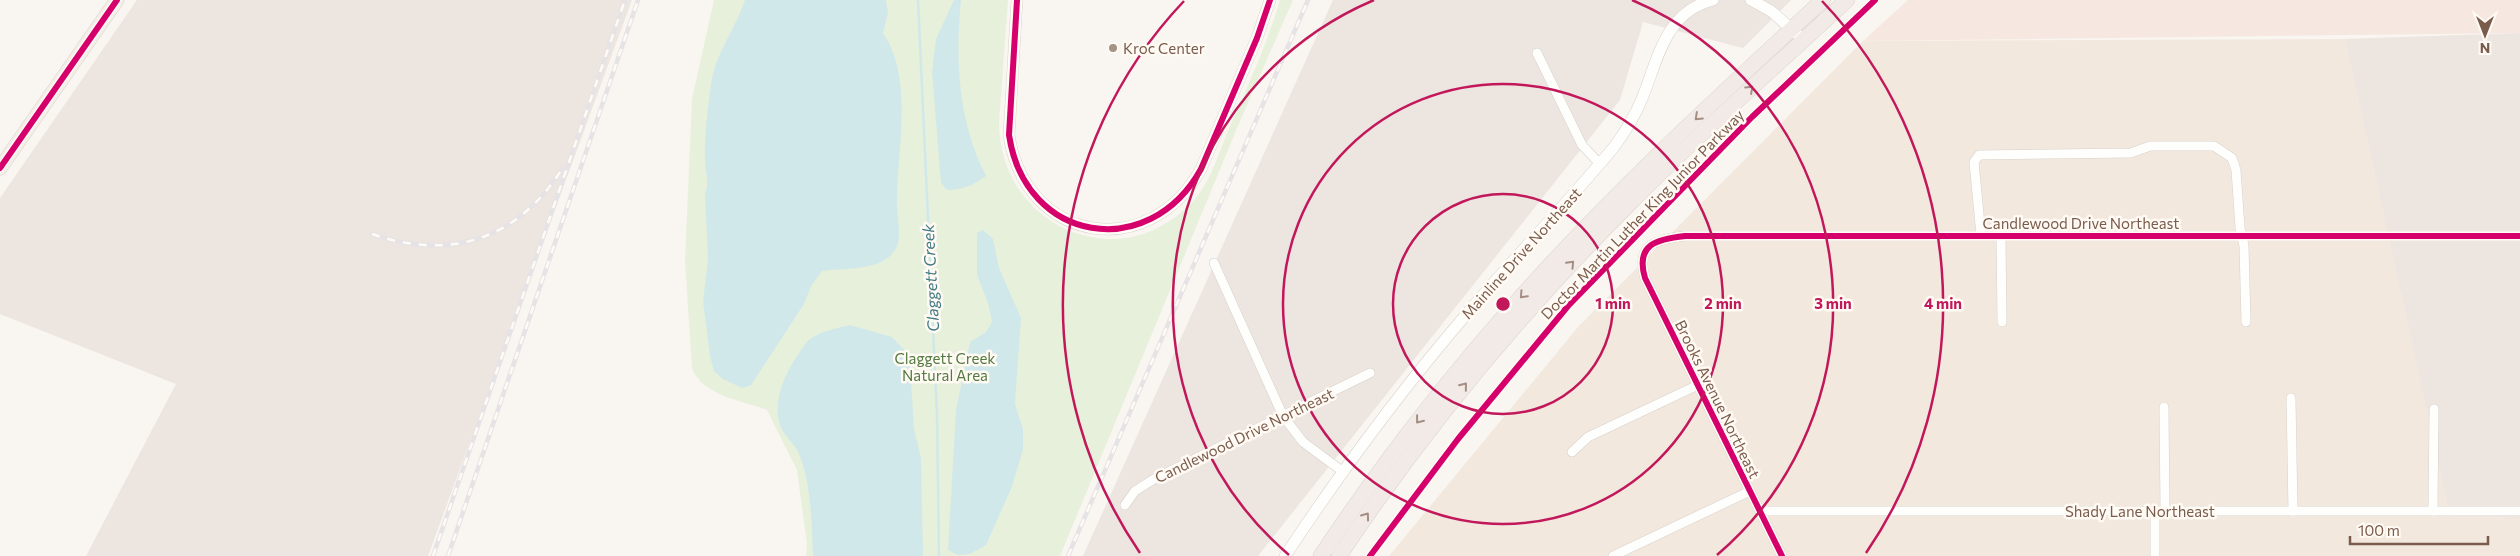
<svg xmlns="http://www.w3.org/2000/svg" width="2520" height="556" viewBox="0 0 2520 556" font-family="Commissioner,sans-serif">
<style>
.residential{fill:#f2e8de}
.commercial{fill:#f6e8e1}
.industrial{fill:#ede5e0}
.green{fill:#e7f0db}
.water{fill:#d0e8ea}
.lines{fill:none;stroke-linecap:round;stroke-linejoin:round}
.stream{stroke:#d0e8ea;stroke-width:2.5}
.street-casing{stroke:#d7d1cb;stroke-width:10}
.secondary-casing{stroke:#d9d2cb;stroke-width:12}
.primary-casing{stroke:#dad1cc;stroke-width:15}
.highway-casing{stroke:#dad1cc;stroke-width:16}
.street{stroke:#fefefd;stroke-width:9}
.secondary{stroke:#fefefd;stroke-width:11}
.primary{stroke:#f3eee8;stroke-width:14}
.highway{stroke:#f2eae7;stroke-width:15}
.rail-casing{stroke:#e6e3e7;stroke-width:4.5}
.rail{stroke:#fffaf3;stroke-width:2.5;stroke-dasharray:8;stroke-linecap:butt}
.cycleway-casing{stroke:#fffaf3;stroke-width:9}
.cycleway{stroke:#d6006c;stroke-width:6}
.oneway{stroke:#a48e83}
.ring{fill:none;stroke:#c2185b;stroke-width:2.5}
.poi-dot{fill:#a69286;stroke:#fffaf3;stroke-width:2}
.labels{text-anchor:middle;dominant-baseline:central;stroke-width:5;stroke-linejoin:round;paint-order:stroke}
.poi-label{font-size:15px;fill:#7a5c4d;stroke:#fffaf3;text-anchor:start}
.street-label{font-size:15px;fill:#7a5c4d;stroke:#fffaf3}
.park-label{font-size:15px;fill:#537a41;stroke:#fffaf3}
.water-label{font-size:16px;font-style:italic;fill:#437c86;stroke:#fffaf3}
.centre{fill:#c2185b;stroke:#fffaf3;stroke-width:2.5}
.ring-label{font-size:15px;text-anchor:middle;font-weight:bold;fill:#c2185b;stroke:#fffaf3;stroke-width:5;stroke-linejoin:round;paint-order:stroke}
</style>
<rect width="100%" height="100%" fill="#f9f5f0"/>
<path class="residential" d="M2345,39l105,478 70,1v38h-1131l189,-229 285,-286z"/>
<path class="commercial" d="M1908,0h612v33l-657,8z"/>
<g class="industrial">
<path d="M137,0h495l-204,556h-342l90,-172 -176,-70v-116z"/>
<path d="M1333,0h458l-48,48 -100,-26 -23,78 -362,456h-175z"/>
<path d="M2520,33v485l-70,-1 -105,-478z"/>
</g>
<path class="green" d="M714,0h294l-9,122c0,106 124,159 196,77 16,-19 24,-46 33,-68 19,-43 39,-86 52,-131h13l-53,121 -180,435h-254l1,-12 -10,-74 -30,-60c-24,-9 -66,-15 -75,-42l-7,-107 7,-162z"/>
<g class="water">
<path d="M745,0h141l2,13 -5,20c31,46 14,115 14,167 -1,18 8,42 -6,55 -16,16 -48,13 -69,16l-11,15 -7,18 -53,81 -9,3 -19,-9 -9,-8 -4,-15 -7,-55 5,-41 -3,-67c5,-11 0,-21 0,-34 -1,-19 4,-61 7,-81 6,-28 24,-51 33,-78z"/>
<path d="M954,0h7c-6,59 -3,122 25,176 -13,9 -23,14 -39,14l-6,-7 -9,-111 4,-33z"/>
<path d="M983,230l10,9 6,29 22,50 -6,86 8,25v21l-12,39 -25,56 -16,9 -12,1 -10,-5 8,-140 14,-68 16,-10 6,-10 -4,-19 -11,-28v-42z"/>
<path d="M850,325l42,12 15,16 3,11 4,65 7,29 2,98h-110c-1,-30 -2,-74 -14,-102 -4,-11 -15,-17 -19,-29 -8,-27 6,-53 21,-75 3,-4 6,-9 9,-11 12,-8 27,-11 40,-14z"/>
</g>
<g class="lines">
<path class="stream" d="M918,0l19,415 2,141"/>
<g class="street-casing">
<g id="street">
<path d="M1537,53l45,92 18,19"/>
<path d="M1981,235l-7,-73 5,-7 152,-2 19,-7h64l18,12 4,12 4,57 4,19 2,76"/>
<path d="M2001,236l1,86"/>
<path d="M1214,263l69,153 20,26 39,29"/>
<path d="M2291,398l2,113"/>
<path d="M2164,407l1,104"/>
<path d="M1572,452l16,-15 110,-52"/>
<path d="M1125,505l10,-14 19,-12 216,-106"/>
<path d="M1761,511h759"/>
<path d="M2433,511l1,-102"/>
<path d="M2155,512v44"/>
<path d="M1613,556l137,-65"/>
<path d="M1782,556l-137,-278c-10,-34 12,-39 40,-42h835"/>
</g>
</g>
<g class="secondary-casing">
<g id="secondary">
<path d="M1017,0l-8,135c16,108 140,128 192,34l56,-131 13,-38"/>
<path d="M1751,0l20,11 26,23"/>
<path d="M1285,556c55,-83 114,-163 179,-239 49,-58 102,-112 150,-170 11,-15 20,-29 27,-46 17,-40 23,-89 72,-101"/>
</g>
</g>
<g class="primary-casing">
<path id="primary" d="M0,168l117,-168"/>
</g>
<g class="highway-casing">
<g id="highway">
<path d="M1321,556c58,-88 123,-172 193,-251 96,-109 203,-207 309,-305"/>
<path d="M1339,556c84,-126 182,-244 289,-351 70,-71 146,-137 219,-205"/>
</g>
</g>
<use href="#street" class="street"/>
<use href="#secondary" class="secondary"/>
<use href="#primary" class="primary"/>
<use href="#highway" class="highway"/>
<g class="rail-casing">
<g id="rail">
<path d="M372,234c78,27 145,6 190,-65"/>
<path d="M433,556l192,-556"/>
<path d="M448,556l190,-556"/>
<path d="M1068,556l240,-556"/>
</g>
</g>
<use href="#rail" class="rail"/>
<g class="cycleway-casing">
<g id="cycleway">
<path d="M1017,0l-8,135c16,108 140,128 192,34l56,-131 13,-38"/>
<path d="M0,168l117,-168"/>
<path d="M1370,556l88,-117 110,-133 184,-189 123,-117"/>
<path d="M1782,556l-137,-278c-10,-34 12,-39 40,-42h835"/>
</g>
</g>
<use href="#cycleway" class="cycleway"/>
</g>
<defs><path id="oneway-chevron" d="M-2-3.5L2.5 0L-2 3.5" fill="none" stroke-width="1.6" stroke-linecap="round" stroke-linejoin="round" transform="scale(1.25)"/></defs>
<g class="oneway">
<use href="#oneway-chevron" transform="translate(1750 89) rotate(-43)"/>
<use href="#oneway-chevron" transform="translate(1698 117) rotate(137)"/>
<use href="#oneway-chevron" transform="translate(1571 264) rotate(-47)"/>
<use href="#oneway-chevron" transform="translate(1523 295) rotate(133)"/>
<use href="#oneway-chevron" transform="translate(1464 386) rotate(-51)"/>
<use href="#oneway-chevron" transform="translate(1419 420) rotate(128)"/>
<use href="#oneway-chevron" transform="translate(1366 516) rotate(-54)"/>
</g>
<g class="ring">
<circle cx="1503" cy="304" r="110"/>
<circle cx="1503" cy="304" r="220"/>
<path d="M1289 555A330 330 0 0 1 1374 0M1632 0A330 330 0 0 1 1717 555"/>
<path d="M1140 553A440 440 0 0 1 1184 1M1822 1A440 440 0 0 1 1866 553"/>
</g>
<circle class="poi-dot" cx="1113" cy="48" r="5"/>
<g class="labels">
<g class="poi-label">
<text x="1123" y="48">Kroc Center</text>
</g>
<g class="street-label">
<text transform="translate(1642 214) rotate(-46)">Doctor Martin Luther King Junior Parkway</text>
<text x="2081" y="223">Candlewood Drive Northeast</text>
<text transform="translate(1521 253) rotate(-48)">Mainline Drive Northeast</text>
<text transform="translate(1718 399) rotate(64)">Brooks Avenue Northeast</text>
<text transform="translate(1244 435) rotate(-26)">Candlewood Drive Northeast</text>
<text x="2140" y="511">Shady Lane Northeast</text>
</g>
<g class="park-label">
<text x="945" y="358">Claggett Creek<tspan x="945" dy="17">Natural Area</tspan></text>
</g>
<g class="water-label">
<text transform="translate(930 278) rotate(-93)">Claggett Creek</text>
</g>
</g>
<circle cx="1503" cy="304" r="8" class="centre"/>
<g class="ring-label">
<text x="1613" y="309">1 min</text>
<text x="1723" y="309">2 min</text>
<text x="1833" y="309">3 min</text>
<text x="1943" y="309">4 min</text>
</g>
<g transform="translate(2485 35) rotate(180)" stroke="#fffaf3" stroke-width="4" paint-order="stroke">
<path d="M0-4L9 19L0 12L-9 19Z" fill="#7a5c4d"/>
<text y="-8" font-size="14" font-weight="bold" text-anchor="middle" fill="#7a5c4d">N</text>
</g>
<path d="M2350 536v8h138v-8" fill="none" stroke="#7a5c4d" stroke-width="2.5"/>
<text x="2358" y="536" font-size="15" fill="#7a5c4d" stroke="#fffaf3" stroke-width="4" paint-order="stroke">100 m</text>
</svg>
